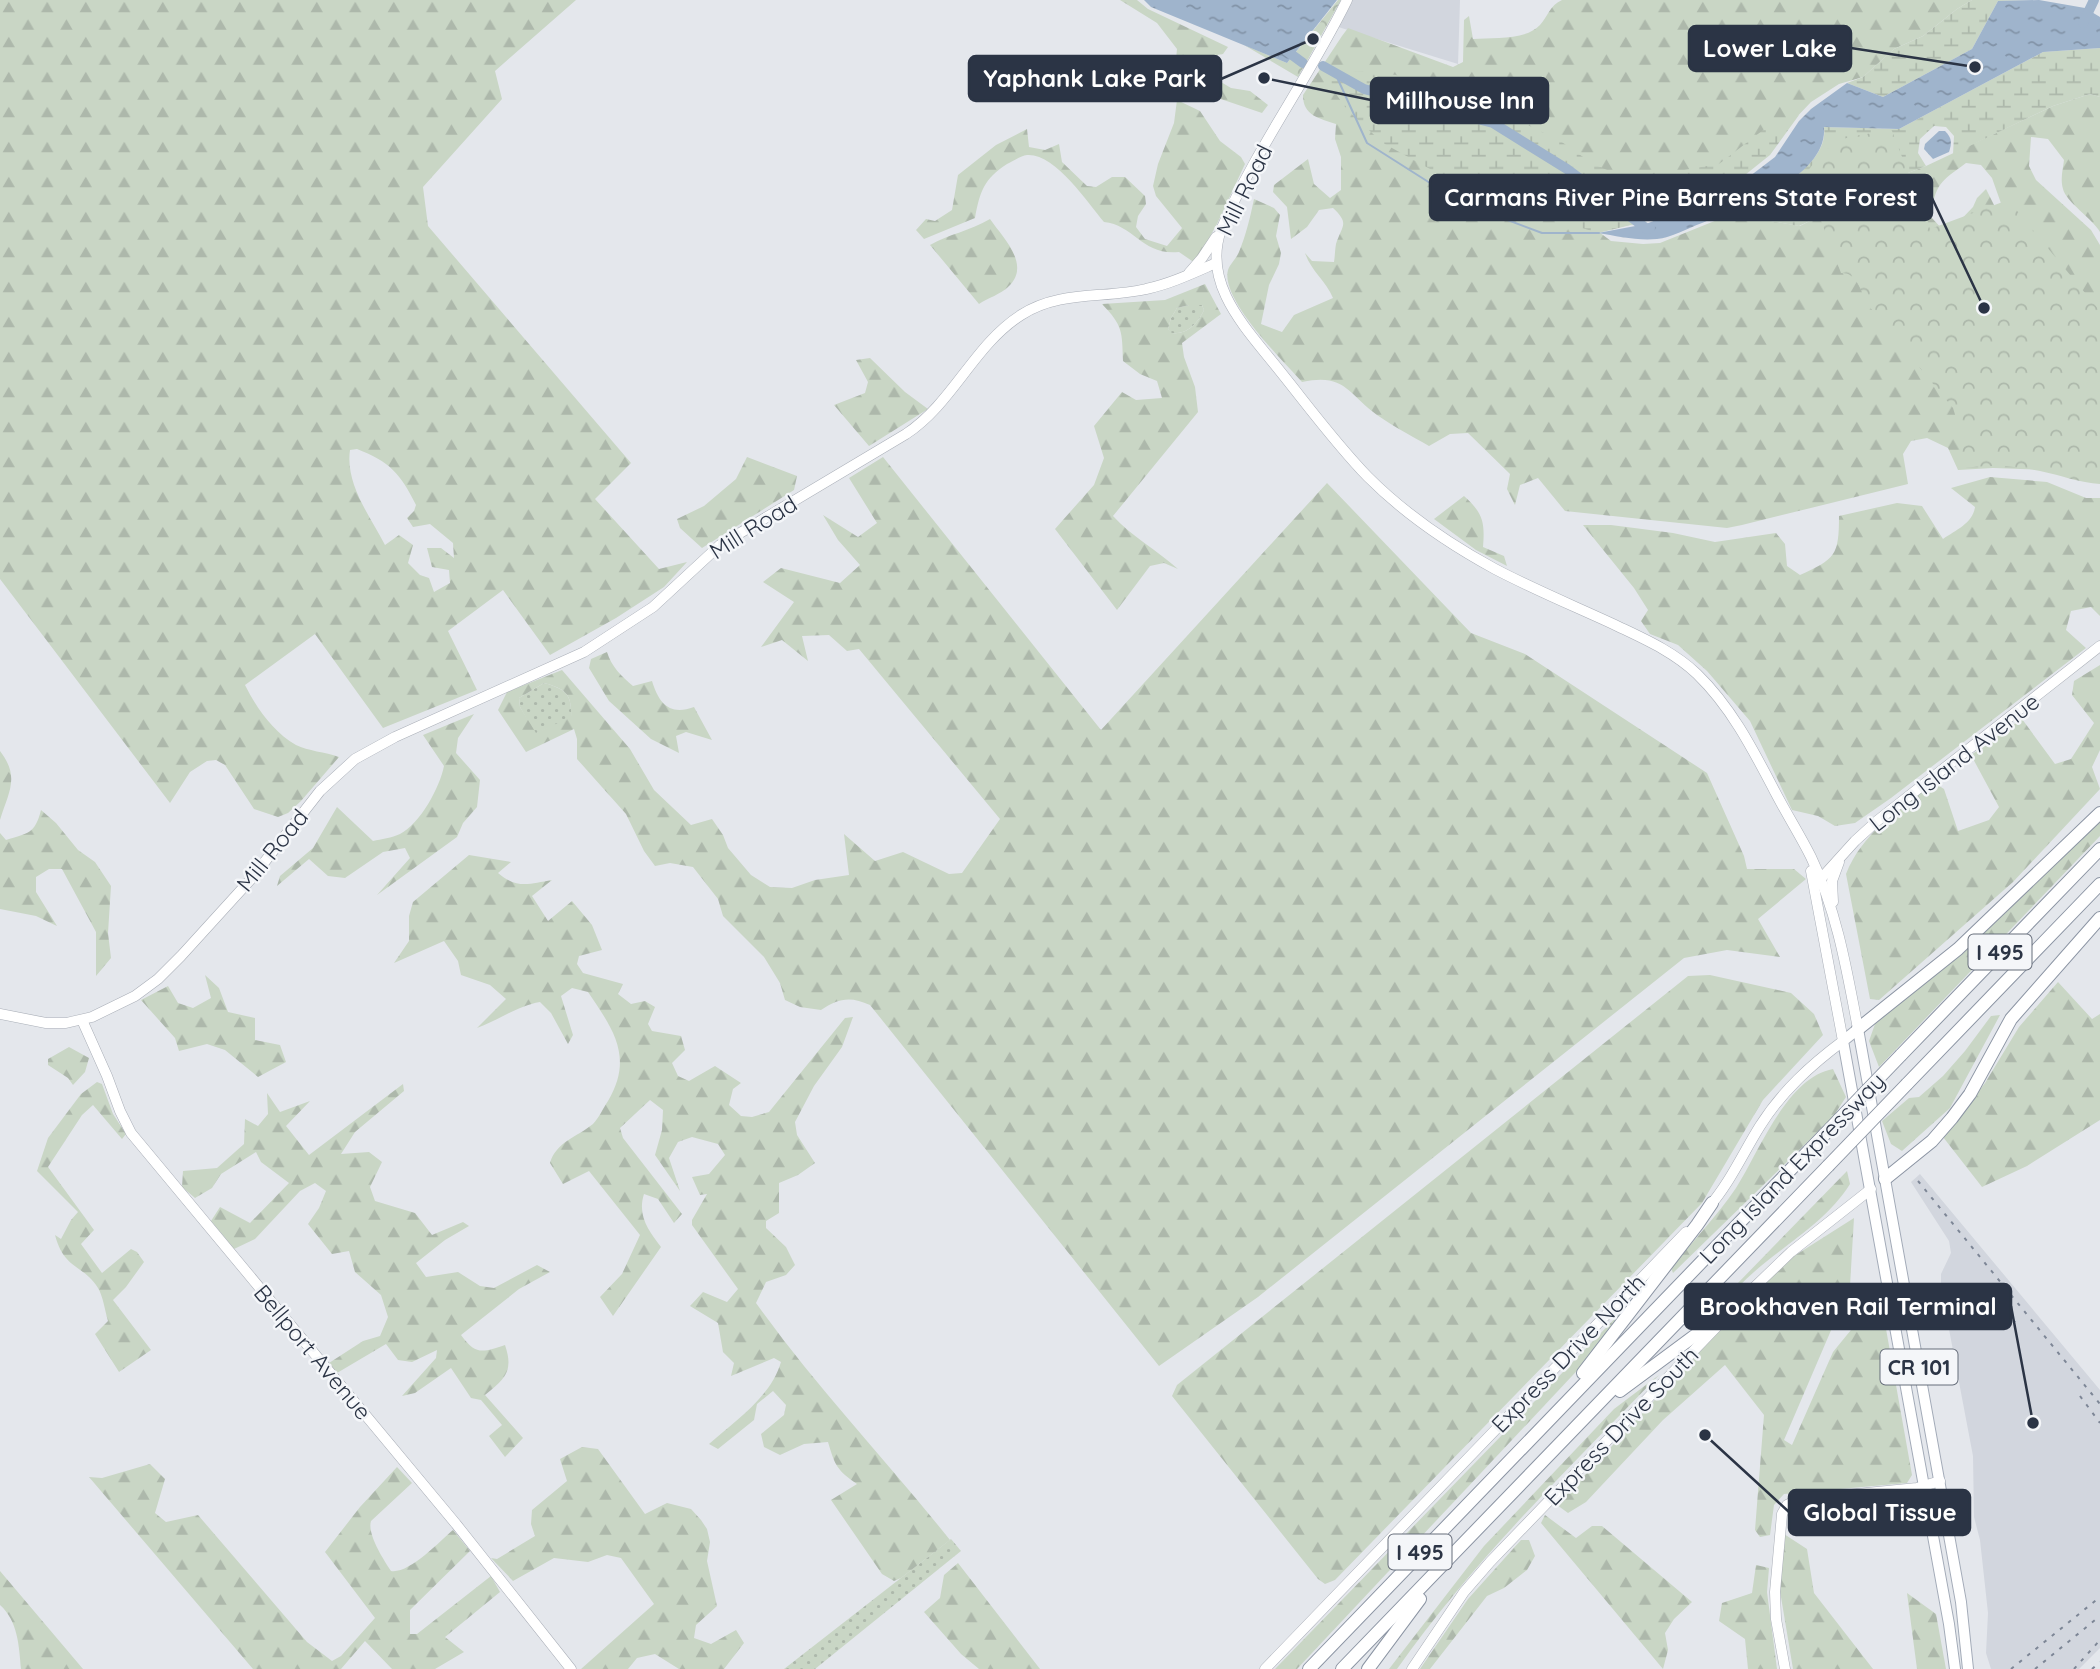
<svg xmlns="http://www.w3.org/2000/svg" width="2100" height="1669" viewBox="0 0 2100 1669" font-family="Quicksand,sans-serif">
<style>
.built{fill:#d2d6de}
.grass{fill:url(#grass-dots)}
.forest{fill:url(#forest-firs);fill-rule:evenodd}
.wetland{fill:url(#wetland-marsh)}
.park{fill:url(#park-crowns)}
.water{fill:url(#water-ripples)}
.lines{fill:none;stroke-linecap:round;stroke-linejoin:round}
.stream{stroke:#9fb4cc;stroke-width:2}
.river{stroke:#9fb4cc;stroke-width:10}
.secondary-casing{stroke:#a9aeb7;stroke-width:11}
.primary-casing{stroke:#a3abb8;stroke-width:12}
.highway-casing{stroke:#8b94a3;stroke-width:14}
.secondary{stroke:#fff;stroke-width:10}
.primary{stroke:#fff;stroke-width:10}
.highway{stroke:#fff;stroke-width:12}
.rail{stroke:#7d8696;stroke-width:2;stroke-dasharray:3.5 7;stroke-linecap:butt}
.highway-bridge-casing{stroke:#8b94a3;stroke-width:14;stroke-linecap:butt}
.highway-bridge{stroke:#fff;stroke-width:12}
.labels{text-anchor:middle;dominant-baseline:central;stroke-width:5;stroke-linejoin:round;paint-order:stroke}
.shield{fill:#f4f6f9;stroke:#676e7b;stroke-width:2}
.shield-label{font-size:21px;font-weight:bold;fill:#2b3445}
.street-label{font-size:23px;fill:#2b3445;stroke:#f4f6f9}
.leader{fill:none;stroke:#2b3445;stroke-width:2.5}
.callout-dot{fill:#2b3445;stroke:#f4f6f9;stroke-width:2.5}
.callout{fill:#2b3445;stroke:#2b3445;stroke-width:2.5}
.callout-label{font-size:24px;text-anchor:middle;font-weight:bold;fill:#fff}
</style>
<defs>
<pattern id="grass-dots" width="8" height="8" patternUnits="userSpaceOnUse" patternTransform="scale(1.75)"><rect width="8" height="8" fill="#c9d6c5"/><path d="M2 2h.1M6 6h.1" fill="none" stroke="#adb8ab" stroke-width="1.8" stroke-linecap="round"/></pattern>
<pattern id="forest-firs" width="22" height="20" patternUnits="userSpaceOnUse" patternTransform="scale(1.75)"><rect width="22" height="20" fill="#c9d6c5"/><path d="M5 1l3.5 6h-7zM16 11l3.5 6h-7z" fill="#adb8ab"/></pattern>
<pattern id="wetland-marsh" width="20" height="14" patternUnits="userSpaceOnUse" patternTransform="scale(1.75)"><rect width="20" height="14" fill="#c9d6c5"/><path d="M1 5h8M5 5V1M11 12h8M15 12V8" fill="none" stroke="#adb8ab"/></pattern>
<pattern id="park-crowns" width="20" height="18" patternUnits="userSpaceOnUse" patternTransform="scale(1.75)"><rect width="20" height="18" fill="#c9d6c5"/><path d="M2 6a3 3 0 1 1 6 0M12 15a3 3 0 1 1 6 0" fill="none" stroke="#adb8ab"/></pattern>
<pattern id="water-ripples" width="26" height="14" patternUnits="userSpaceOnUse" patternTransform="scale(1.75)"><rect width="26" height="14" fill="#9fb4cc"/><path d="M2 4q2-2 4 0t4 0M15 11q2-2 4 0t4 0" fill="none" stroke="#8293a7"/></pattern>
</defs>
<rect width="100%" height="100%" fill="#e4e7ec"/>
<g class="built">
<path d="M1348,0h112l-2,64 -123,-38z"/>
<path d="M1920,1174l180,216v258l-21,21h-88l-5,-16 2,-40 -8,-73 -6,-23 -1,-61 -32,-169v-13l10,-21 -2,-12 -38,-59z"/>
</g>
<g class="grass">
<path d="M1189,305h13l2,5c-6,13 -17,25 -33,23l-3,-4 3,-11 6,-10z"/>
<path d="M544,683c22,6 28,11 27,35l-36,16 -15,-27 -1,-9z"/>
<path d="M951,1539l10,12 -146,118h-31z"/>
</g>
<g class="forest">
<path d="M0,0h576l-81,71 7,28 -79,88 5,39 203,237 -36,36 64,70 28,-7 -23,25 -48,31 -66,37 -47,-65 -55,41 29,59 -94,38 -68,-94 -70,51c11,22 28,47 51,60 12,6 29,7 43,12l-38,44 -13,12 -10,4 -24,-8 -29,-44 -9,-5 -9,1 -17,11 -20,31 -170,-224zM357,449c33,13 43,24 59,56l-2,6 -7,7 6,9 17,-3 23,19 1,15 -13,-10h-14l5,19 17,3 1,13 -16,9 -5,-14 -9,-3 -12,-12 5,-18 -14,-10 -14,10c-15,-29 -40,-61 -35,-95z"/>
<path d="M1120,0h17l11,9 80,38 -5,7 -12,2 -2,13 12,13 10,6 19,3 18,14 -6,8 -59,-20 -29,-14 3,-30 -20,-26z"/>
<path d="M1562,0h410l-15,9 -34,27 -29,13 -31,28 -24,7 -28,18 -81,85 -83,34 -48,11 12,9 32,3 17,-1 62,-25 25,-1 53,9 87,-45 39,-15 127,-60 37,-12 10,3v135c-8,-14 -34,-30 -37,-43 -3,-10 0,-20 1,-29l-16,-21 -17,-2 -2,29 7,14 55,50 9,15v126l-97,-162 -11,-31 -11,-13 -15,-2c-26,19 -31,21 -35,54l13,14h6l23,-24 4,-9 9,-9 11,22 51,259 -55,-2 -35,2 -10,-22 -21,-10 -16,3 -8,13 5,30 -166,41 -15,3 -162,-17 -27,-33 -18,7 -5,20 -8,-16 3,-15 -42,-41 -18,1 -21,12c-17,-10 -35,-19 -52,-31 -30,-22 -32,-42 -75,-33 -18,-20 -82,-83 -74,-112 2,-6 8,-11 11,-18 7,-17 11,-34 15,-53l20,9 6,7 -4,21 5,17 -2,11 -10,21 -8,39 21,8 12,-17 39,-17c-7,-17 -22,-27 -28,-45l7,8 22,1c1,-6 1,-13 2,-18 6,-19 14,-20 -3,-36l-14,2 -12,17 -16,12 -4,-32 -14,-15 1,-7 34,-26 6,25 16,14 11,-8v-33l-6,-18 1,-15c-17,-6 -33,-8 -33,-29l39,-59 6,-8 105,39 10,-5 1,-42 5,-4 4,23c20,-2 52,2 67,-14 8,-9 10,-20 22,-25z"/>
<path d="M1177,100l23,11 20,30 21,16 4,7 -28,60 -22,39 -16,-11c-36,4 -45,-27 -75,-30 -16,-19 -49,-69 -77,-67 -6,1 -14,6 -20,9 -23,15 -27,27 -32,54l-51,21 -8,-9 10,-11 9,2 17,-11 6,-35 38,-30 31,-16 2,18 16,3 14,-6 3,18 25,24 9,1 16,-10h13l20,19 1,8 -8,12 -2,11 9,12 22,7 15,-18 -26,-32 -3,-10 5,-22 16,-41z"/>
<path d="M990,219c13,19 42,46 18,68 -7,7 -20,11 -29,17l-49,-59c19,-11 40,-14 60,-26z"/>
<path d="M1205,284l16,30 -39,29 2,14 11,30 3,25 -85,104c18,20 45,35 65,53l-14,-6 -14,3 -33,44 -62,-81 39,-44 10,-27 -10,-32 28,-34 14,8 26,-2 -5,-17 -17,-7 -17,-13c-1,-30 0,-35 -21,-57l63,-4zM1189,305h13l2,5c-6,13 -17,25 -32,23l-4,-4 3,-11 6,-10z"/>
<path d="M870,358l35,34 23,17 -59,37 -35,-41 31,-12 3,-11 -12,-22z"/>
<path d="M747,457l50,19 -3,14 -92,58 -22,-20 -3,-9 27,-13 32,-27z"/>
<path d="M883,457l218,273 226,-247 144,150 54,21 182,119 37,83 3,13h47l12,10 -48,40 22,38 -53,-7 -43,8 -426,339 -99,69 -289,-361c-19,-9 -32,-7 -49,5l-21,-3 -15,-7 -5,-17 -16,-26 -41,-41 -5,-17 -25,-32 -23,-4 -15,3 -11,-15 -18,-37 -49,-55v-20l-3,-10 -48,23 -28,-42 9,-18 55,-22 68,79 24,41 37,35 21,-6 11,16 5,13 23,27 19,12 22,1 23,-8 34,-5 -5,-41 31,27 28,-9 46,22 13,-1 38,-54 -141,-170 -12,2 -18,-16 -27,1 6,25 -26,-21 -21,7 33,-45 -31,-20 18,-14 59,15 20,-18 -22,-25 -15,-25 35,22 19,-14 -28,-45zM544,683c22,6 28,11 27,34l-35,16 -16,-26 -1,-9z"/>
<path d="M1990,477l57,5 39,16h14v118l-9,-9 -20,4 -5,19 20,18 -195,150 -36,25 -20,3 -17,-10 -26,-6 -42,-89 -43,-50 -29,-26 -28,-11 -9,-13 7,-11 -14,-22 -51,-63h28l62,8 42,9 61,-9 9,11 2,22 13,9c35,-16 39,-19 39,-59l58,-13 25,3 21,33c13,-9 30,-16 32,-32l-24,-19z"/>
<path d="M1464,496c19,17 21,26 19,51l21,9 3,10 -31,-16 -42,-31z"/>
<path d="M607,652c4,14 15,25 26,34l19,-5c7,23 18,35 42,26l18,33 -26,-8 -10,4 3,17 -28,-14 -42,-38 -20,-33 2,-9z"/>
<path d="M2100,665v85l-8,17 8,22 -87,93 -134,118 -9,-1 -24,-125c16,-41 54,-65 87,-92l11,7 14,42 31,-11 10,-13 -28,-52 51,-36 33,45 16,-5 23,-36 -22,-28 2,-14z"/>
<path d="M474,714l-16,24 -2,15 24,27 -3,27 -14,16 -6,14 -80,58 33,-37 -5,-10 -22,4 -38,26 -17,-2 -19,-17 -32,27 3,-10 33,-28 24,-41 36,34c8,-2 19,-3 27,-7 20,-10 40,-47 44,-68l-21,-31z"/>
<path d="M0,751c20,26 9,40 0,69z"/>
<path d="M41,810l15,13 22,27 17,12 16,24 -3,47 3,25 -15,18v-44l-34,-63h-13l-13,8v15l21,34 -21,-10 -36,-7v-76l6,7c22,-7 29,-6 35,-30z"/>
<path d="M2100,820v16l-221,231 -10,-26 6,-17 103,-89z"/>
<path d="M469,855l42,7 -13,11c19,16 31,11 54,7l-20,16 16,25 24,-20 20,24 10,25 -23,6 -2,8 6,9 40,11 -5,10 13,10 14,-3 10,6 -7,17 4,7 29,5 4,14 -13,13 6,13 11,5 26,-15 26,17 -8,6 -4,16 12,11 11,1 17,-5 76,-94 8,-1 -11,30 -28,39 -19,36 2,13 18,28 -17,12 -19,8v30l-13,8v7l20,19 9,18 -9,10 -20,7 -10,21c59,83 130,157 194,237l-49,38 -7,3 -12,-7 -51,-74 26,-16c-20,-14 -22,-18 -29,-42l-24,2 -24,11 -16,-8 -3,-13 23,-19 2,-10 -13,-14 -16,13 -3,16 -36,29 -9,-5c26,-23 62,-47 72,-82l-7,-4 -43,18 3,-13 -11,-11 -5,-29 -28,-17 13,-14 24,10 11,-13 -46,-64v-5l15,-26 -7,1 -8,-18 17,-3 16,-19 -7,-11 -26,-7 -14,5 -9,16 11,33 -25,-36 7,-25 1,-20 -13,-10 -30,28 3,10 59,76 -8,9 -16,-24 -14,-5c-7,22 5,37 17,53l-48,69 -13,-19 22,-23 18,-39 -51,-64 -26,13 -13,-21c6,-21 27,-26 43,-39 6,-6 10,-16 15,-23 26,-44 5,-72 -20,-109l-16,-4 -11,8 12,39 -5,9 -17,-31 -11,-11c-23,4 -41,18 -63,26l29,-29 -16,-14 -29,-10 -3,-14 -14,-20 -50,22 15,-22v-25l4,-14z"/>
<path d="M205,975l14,13 9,24 27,6v22l25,5 6,17 -28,15 -33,-27 -18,-6 -28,7 -4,-13 -34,-38 27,-14 10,17 15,5 18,-10z"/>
<path d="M1710,975l81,18 23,21 9,21 -60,65 -61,103 -367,377 -10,4 -7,-5 -146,-183 5,-11 511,-409z"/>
<path d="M2058,982l34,37 8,-5v106l-73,46 -45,21 -39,-50 42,-54 34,-56z"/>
<path d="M2000,1015l-50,93 -48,43 -11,-7 -9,-23 27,-23 10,-1 24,-21 22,-25 26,-35z"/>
<path d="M69,1047l20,11 -4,14 -12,13 -5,-7 -20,-13v-6z"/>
<path d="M1833,1069l13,28 -13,20 -160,156 -2,-5c21,-26 46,-52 65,-80 23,-36 51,-111 97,-119z"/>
<path d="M97,1082l5,2 11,30 13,20 -4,5 -29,-34 -11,10 -34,52 46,63 -13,14 21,29 29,-24 6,3 7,10 -18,25 -13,13 38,50 -32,22 -24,-38 13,-13c-3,-10 -5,-25 -10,-33 -15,-24 -34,-18 -43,-53l6,4 10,-19 7,-8 -41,-41 11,-33 33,-44z"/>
<path d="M403,1084l1,7 -49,41 -14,22 28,-2 13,10 -12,25 5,14 40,12 17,22 31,-13 6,4 -24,14 -29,23 10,14 32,-5 22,14 14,2 43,-23 13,7 -31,17 -58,46c15,21 22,17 44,10 9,26 0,34 -20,50l38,43 -18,19 -16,-21 13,-11 -21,-25 -10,-2 -20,-30 -36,25 -13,3 34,-38 1,-8 -25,12 -14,-2 -12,-16 -49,29 -8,-10 34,-22 17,-5 8,-19 -7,-22 -26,-23 -6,-21 -17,3 -24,-30 11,-16 7,-17 -11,-8 -15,8 -45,48 -21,10 -23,-28 9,-14 30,16 39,-40 -28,-21 -5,-10 -35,22 -9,14 -17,10 -13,-11 1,-16 34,-3 27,-24 1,-25 13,7 10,-12 -1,-21 13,19 30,-11 -24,25 23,29z"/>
<path d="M1847,1171l3,13c-23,37 -63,59 -96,88 -20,17 -32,36 -55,51z"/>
<path d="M1854,1218l-4,68 -66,154 8,5 41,-93 31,-38 19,-2 29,163 -5,8 -123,11 -10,11 -4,30 -10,2 -5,-7 9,-115 -39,-50 -62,55 -77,82 -18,11 -11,-8 161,-173 73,-74z"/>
<path d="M1629,1304l-42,56 -290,309h-22z"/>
<path d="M1659,1375c-91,94 -186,186 -262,294h-8l95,-123 130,-137z"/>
<path d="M582,1447l16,2 47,65 22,-11 24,6 10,11 6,9 3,13 -3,19 10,45 -21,19 -2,13 17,6 25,-14 8,13 -20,26h-45l-24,-15 -18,4 -9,11h-47l73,-65 -33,-46 -14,-3 -19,7 -34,-4 -41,23 -22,-23 6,1 38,-23 -4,-12 1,-14 35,-29 -7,-22z"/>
<path d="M150,1464l15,15 -10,34 11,9 32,-7 109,127 25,19 9,-5 34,-38 -50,-66 35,-45 37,-40 15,16 -41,38c-4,13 12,38 20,50 18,3 48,-29 62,-41l17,21 -60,59v24h7l74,-58 9,16 -55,45 19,15 -29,17h-43l-27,-28 -24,28h-88l-164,-192 13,1z"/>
<path d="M1545,1515l31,23 16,-12h10l90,76 -18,17 -9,14 3,17 -5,19 -122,-146z"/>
<path d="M1784,1534l23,15 7,44 59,76h-80l-13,-78z"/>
<path d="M1521,1540h8l6,16 -8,14 -23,18 -17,8 -57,73h-10l48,-70z"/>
<path d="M958,1563l82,106h-61l-18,-15 -37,-42 16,-14 4,-23z"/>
<path d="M1756,1565l13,3 -2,24 10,77h-29l-3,-30 -26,-18 3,-18 30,-10z"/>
<path d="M0,1571l83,98h-62c-2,-23 -3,-48 -21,-64z"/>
<path d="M1907,1593l29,21 10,55h-29z"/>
</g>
<g class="wetland">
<path d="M1972,0h59l-33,1 -26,48 -89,48 -36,-14 16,-6 31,-28 29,-13 34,-27z"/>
<path d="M2100,48v49l-10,-3 -37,12 -100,48 1,-18 -8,-9 -12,-1 -14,13 -2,14 8,13 -39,15 -26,16 -62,29 -52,-9 -25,1c31,-15 108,-49 102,-91l75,2 144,-77z"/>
<path d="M1368,71l28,4 109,39 54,26 34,24 26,11 65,-5 35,-6 48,-37 32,-12 -29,40 -40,32 -83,34 -49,12 -101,-32 -43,-19 -35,-19 -36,-20 -35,-32 -19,-27 6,-11z"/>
</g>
<g class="park">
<path d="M1338,0h3l-43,77 -54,-32 43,18z"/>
<path d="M1892,131l38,98 78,-29 92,111v173c-20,-1 -40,-9 -60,-13 -27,-6 -51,-6 -78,-3l-5,-47 -4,-13 -85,-103c-8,-13 -9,-32 -27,-32l-37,-97c31,-42 39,-39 88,-45z"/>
</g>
<g class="water">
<path d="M1144,0h193l-50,63 -136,-56z"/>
<path d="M2039,0l46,8 15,9v31l-57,4 -144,77 -75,-2c4,50 -84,81 -122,96 -14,5 -31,15 -45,16 -20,2 -40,-3 -59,-6l48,-9 87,-35 42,-32 24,-36 12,-12 36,-26 36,14 89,-48 26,-48z"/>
<path d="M1939,131h6c7,7 7,12 4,21l-16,7 -9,-10 1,-5z"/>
</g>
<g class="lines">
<path class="stream" d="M1335,73l32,70 93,59 82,31h57"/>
<g class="river">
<path d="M2083,23l11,-23"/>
<path d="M1284,49l19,14"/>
<path d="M1323,66l41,23 129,34 74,46 80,60 3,-1"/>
</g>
<g class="secondary-casing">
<g id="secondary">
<path d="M1347,0c-38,78 -92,150 -126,230 -18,51 20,93 50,130 32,39 62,81 97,117 37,37 81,67 127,92 38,20 79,37 118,55 29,14 60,27 84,50 33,32 54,72 75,112 12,24 27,47 39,71 26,54 36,114 47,172"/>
<path d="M1189,273l13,-15 14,-21"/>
<path d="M1817,883l38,-42 22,-20 223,-175"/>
<path d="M1833,902l-1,-21 7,-19"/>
<path d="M0,1014l46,9h20l26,-6 43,-21 23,-17 23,-23 71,-78 68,-87 35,-32 40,-22 189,-85 69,-45 67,-62 186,-111c47,-31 68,-89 115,-119 39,-25 82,-16 125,-26 24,-5 47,-16 70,-26"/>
<path d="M82,1020l25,56 13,35 11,22 325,391 115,145"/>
<path d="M1708,1208c22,-25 35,-55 52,-82 22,-35 51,-61 83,-85l-32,-170"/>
<path d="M1742,1299l49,-47 80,-63"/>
<path d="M1265,1669l421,-437"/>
<path d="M1412,1669l52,-77 26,-30 238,-247"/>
<path d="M1785,1669l-9,-50 -1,-27 7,-78 5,-9 10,-5 120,-12 23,-7"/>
</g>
</g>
<g class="primary-casing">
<path id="primary" d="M1955,1669l-6,-45 -106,-583 15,-12 103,573 7,67"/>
</g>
<g class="highway-casing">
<g id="highway">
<path d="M1858,1029l100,-80 142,-136"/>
<path d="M1901,1055l199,-206"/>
<path d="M1907,1084l193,-200"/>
<path d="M1885,1179l47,-38 20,-23 18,-24 41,-75 89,-101"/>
<path d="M1583,1373l114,-148 15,-22"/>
<path d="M1620,1391l85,-63 42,-35"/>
<path d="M1309,1669l514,-533"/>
<path d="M1342,1669l486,-503"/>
<path d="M1368,1669l52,-70"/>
</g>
</g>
<use href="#secondary" class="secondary"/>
<use href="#primary" class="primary"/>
<use href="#highway" class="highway"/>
<g class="rail">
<path d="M1918,1181l182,223"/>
<path d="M2001,1293l14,29"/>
<path d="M2080,1396l20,27"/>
<path d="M2011,1669l89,-72"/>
<path d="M2035,1669l65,-53"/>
<path d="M2074,1669l26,-29"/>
<path d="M2092,1669l8,-7"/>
</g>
<g class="highway-bridge-casing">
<g id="highway-bridge">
<path d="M1823,1136l78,-81"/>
<path d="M1828,1166l79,-82"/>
</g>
</g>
<use href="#highway-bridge" class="highway-bridge"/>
</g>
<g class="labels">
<g class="shield">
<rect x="1968.5" y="934.5" width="63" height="35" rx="5"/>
<rect x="1880.5" y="1349.5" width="77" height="35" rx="5"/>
<rect x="1388.5" y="1534.5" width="63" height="35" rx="5"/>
</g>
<g class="shield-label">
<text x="2000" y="952">I 495</text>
<text x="1919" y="1367">CR 101</text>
<text x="1420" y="1552">I 495</text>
</g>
<g class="street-label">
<text transform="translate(1244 190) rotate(-64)">Mill Road</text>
<text transform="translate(753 527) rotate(-32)">Mill Road</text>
<text transform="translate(1954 762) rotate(-38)">Long Island Avenue</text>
<text transform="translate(272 850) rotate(-51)">Mill Road</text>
<text transform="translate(1792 1168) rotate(-46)">Long Island Expressway</text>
<text transform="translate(313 1352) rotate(50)">Bellport Avenue</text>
<text transform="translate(1568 1353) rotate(-46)">Express Drive North</text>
<text transform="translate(1621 1426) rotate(-46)">Express Drive South</text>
</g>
</g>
<path class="leader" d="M1975 67L1851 48M1313 39L1221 79M1264 78L1371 100M1984 308L1932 198M2033 1423L2011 1306M1705 1435L1789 1512"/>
<g class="callout-dot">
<circle cx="1975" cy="67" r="7"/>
<circle cx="1313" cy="39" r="7"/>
<circle cx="1264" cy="78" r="7"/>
<circle cx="1984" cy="308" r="7"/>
<circle cx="2033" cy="1423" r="7"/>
<circle cx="1705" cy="1435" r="7"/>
</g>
<g class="callout">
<rect x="1689" y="26" width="162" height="45" rx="7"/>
<rect x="969" y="56" width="252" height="45" rx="7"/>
<rect x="1371" y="78" width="177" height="45" rx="7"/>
<rect x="1430" y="175" width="502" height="45" rx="7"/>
<rect x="1685" y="1284" width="326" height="45" rx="7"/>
<rect x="1789" y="1490" width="181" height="45" rx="7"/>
</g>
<g class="callout-label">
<text x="1770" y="57">Lower Lake</text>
<text x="1095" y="87">Yaphank Lake Park</text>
<text x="1460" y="109">Millhouse Inn</text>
<text x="1681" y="206">Carmans River Pine Barrens State Forest</text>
<text x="1848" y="1315">Brookhaven Rail Terminal</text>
<text x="1880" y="1521">Global Tissue</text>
</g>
</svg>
